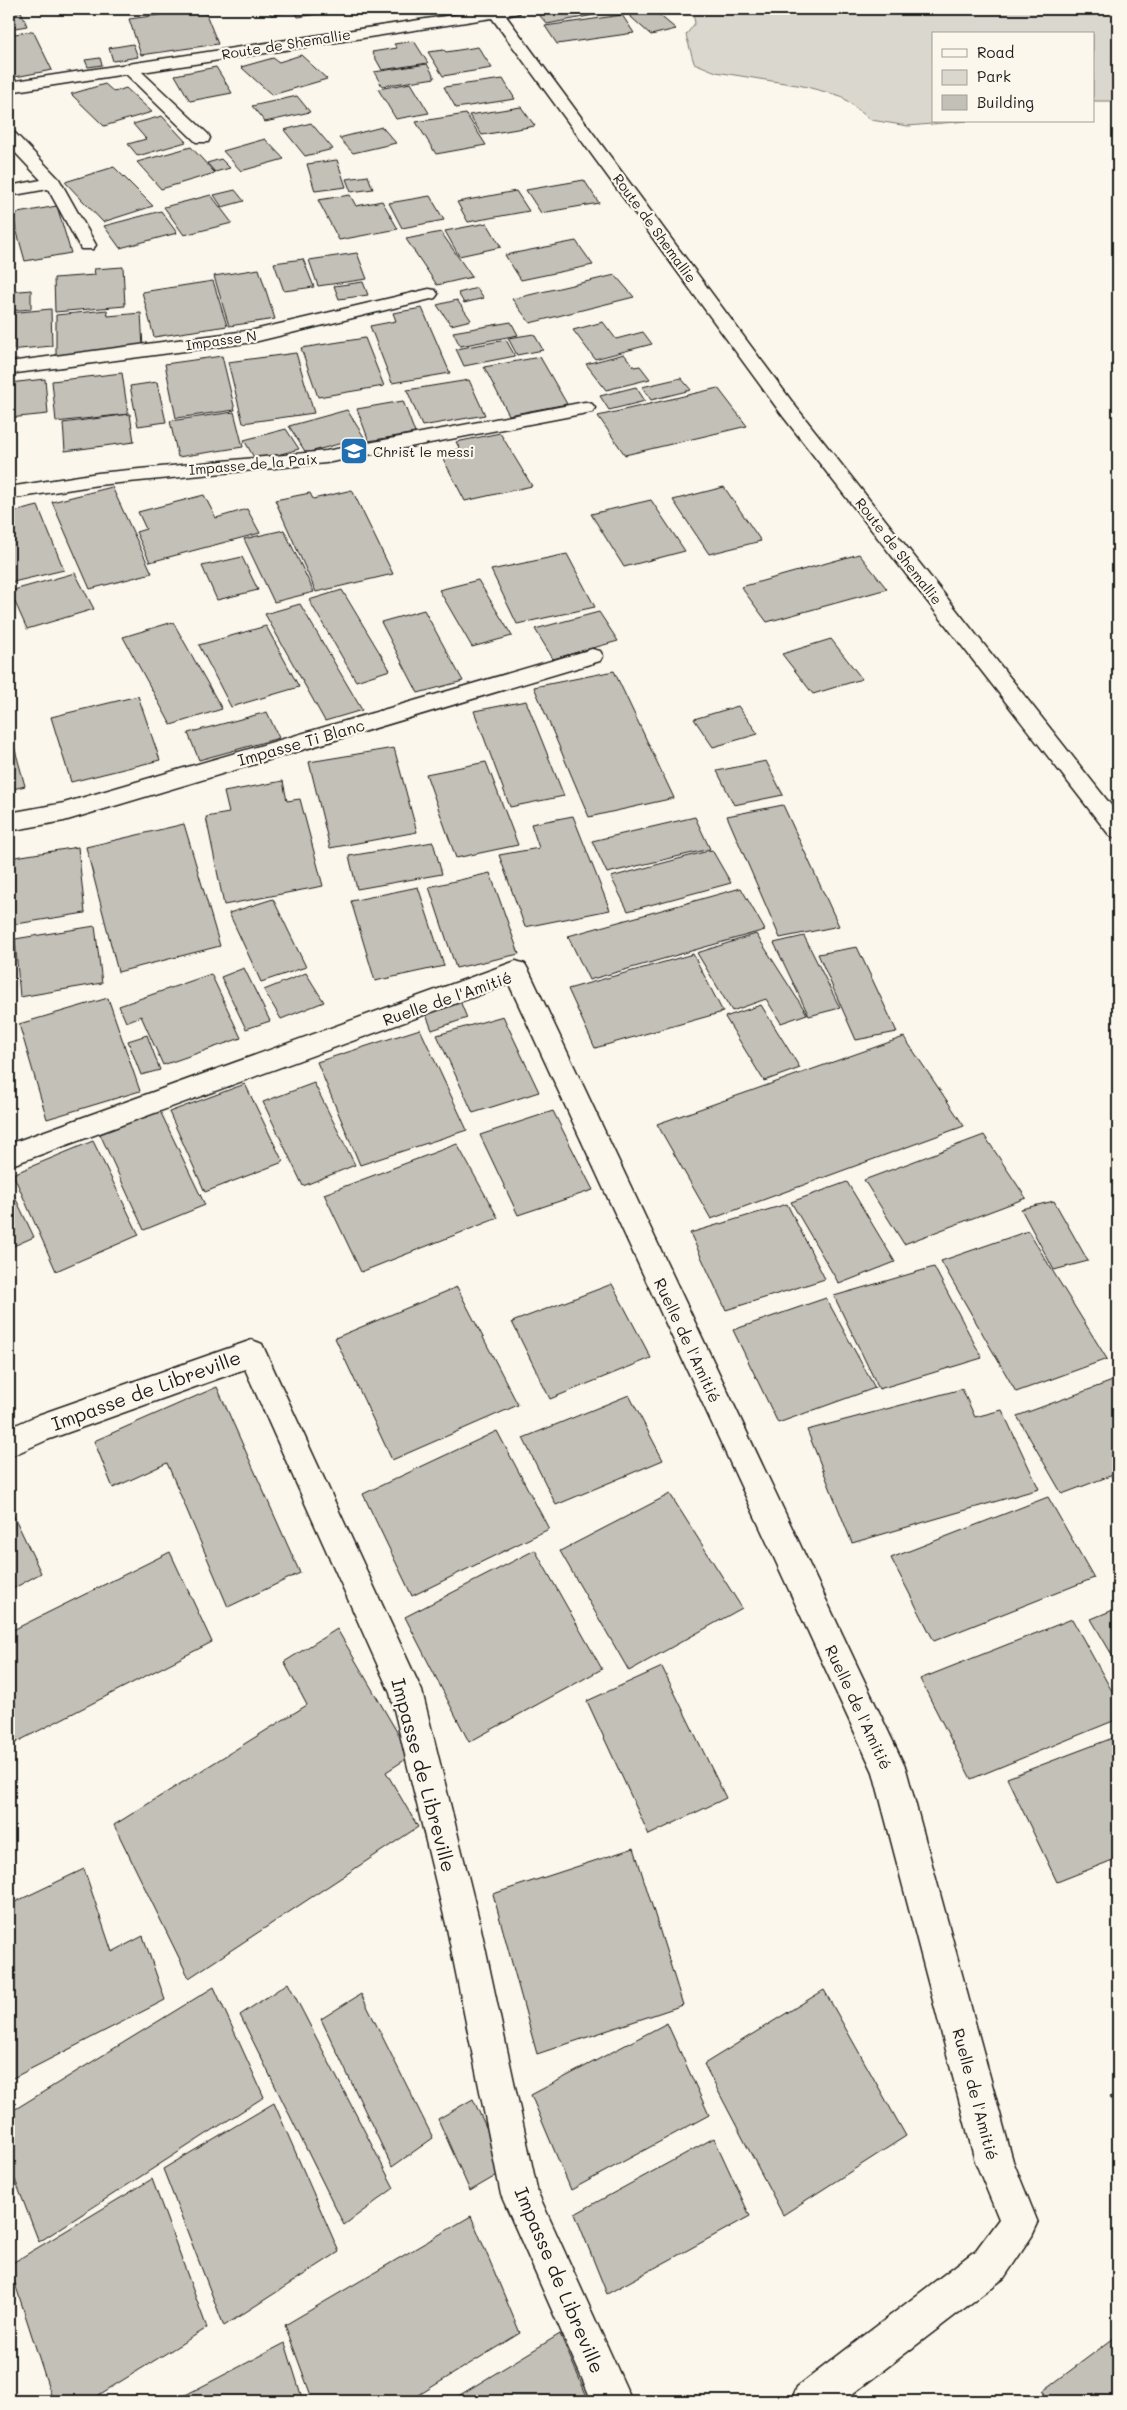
<svg xmlns="http://www.w3.org/2000/svg" width="1127" height="2410" viewBox="0 0 1127 2410" font-family="Mali,sans-serif">
<style>
.green{fill:#dad7ce;stroke:#7b7a75}
.building{fill:#c3c0b8;stroke:#1c1c1c}
.lines{fill:none;stroke-linecap:round;stroke-linejoin:round}
.minor-casing{stroke:#1c1c1c;stroke-width:3}
.minor{fill:#fbf7ec;fill-rule:evenodd}
.labels{text-anchor:middle;dominant-baseline:central;stroke-width:4.5;stroke-linejoin:round;paint-order:stroke}
.far-street-label{font-size:14px;fill:#1c1c1c;stroke:#fbf7ec}
.far-poi-label{font-size:14px;fill:#1c1c1c;stroke:#fbf7ec;text-anchor:start}
.street-label{font-size:16px;fill:#1c1c1c;stroke:#fbf7ec}
.near-street-label{font-size:19px;fill:#1c1c1c;stroke:#fbf7ec}
</style>
<rect width="100%" height="100%" fill="#fbf7ec"/>
<filter id="ink" filterUnits="userSpaceOnUse"><feTurbulence type="fractalNoise" baseFrequency=".02" numOctaves="2"/><feDisplacementMap in="SourceGraphic" scale="10" xChannelSelector="R" yChannelSelector="G"/><feConvolveMatrix kernelMatrix="1 2 1 2 8 2 1 2 1" color-interpolation-filters="sRGB"/></filter>
<g filter="url(#ink)">
<path class="green" d="M686,9h432v92h-25v-67h-160v87h34l-59,5 -37,-6 -30,-24 -38,-10 -87,-14 -22,-9 -8,-28 9,-12 -1,-5z"/>
<g class="building">
<path d="M9,9h11l7,17 -18,3z"/>
<path d="M110,9h36l-35,4z"/>
<path d="M204,9l14,35 -77,11 -12,-36z"/>
<path d="M267,9h22l2,3 -20,3z"/>
<path d="M314,9l3,5 -19,3 -4,-7z"/>
<path d="M534,9h79l2,2 -68,13z"/>
<path d="M622,9h30l24,20 -25,6z"/>
<path d="M622,15l12,18 -77,11 -12,-18z"/>
<path d="M33,31l19,39 -42,8 -1,-43z"/>
<path d="M414,41l14,22 -46,7 -10,-18 25,-4 -3,-4z"/>
<path d="M133,44l5,13 -25,4 -4,-13z"/>
<path d="M478,47l14,21 -49,8 -15,-24 16,-2 2,2z"/>
<path d="M301,55l26,24 -55,16 -31,-28 32,-9 6,4z"/>
<path d="M100,58l2,7 -14,2 -3,-7z"/>
<path d="M427,64l8,14 -53,8 -8,-14z"/>
<path d="M216,67l16,26 -42,8 -15,-26z"/>
<path d="M503,79l12,20 -59,9 -12,-21z"/>
<path d="M411,83l18,30 -33,6 -18,-30z"/>
<path d="M105,84l9,8 12,-4 26,24 -48,14 -33,-32z"/>
<path d="M297,96l13,16 -45,10 -13,-16z"/>
<path d="M521,107l14,19 -53,9 -13,-20z"/>
<path d="M466,114l20,31 -50,9 -20,-32z"/>
<path d="M162,116l24,26 -48,14 -10,-12 18,-5 -13,-15z"/>
<path d="M311,123l22,26 -28,7 -21,-26z"/>
<path d="M382,127l14,16 -43,10 -14,-15z"/>
<path d="M265,139l19,20 -43,12 -18,-20z"/>
<path d="M191,147l24,26 -54,16 -24,-27z"/>
<path d="M221,159l9,9 -15,4 -8,-9z"/>
<path d="M337,160l9,27 -31,4 -8,-27z"/>
<path d="M114,167l39,39 -50,16 -38,-40z"/>
<path d="M368,176l5,13 -22,3 -5,-13z"/>
<path d="M584,180l15,23 -58,10 -15,-23z"/>
<path d="M235,190l9,11 -22,6 -8,-12z"/>
<path d="M516,191l13,20 -61,11 -11,-20z"/>
<path d="M211,195l21,28 -48,12 -20,-28z"/>
<path d="M350,195l6,11 26,-5 16,28 -59,11 -21,-40z"/>
<path d="M430,196l14,24 -42,8 -13,-25z"/>
<path d="M57,206l14,47 -46,8 -13,-47z"/>
<path d="M161,211l16,22 -57,15 -16,-22z"/>
<path d="M487,223l14,24 -42,9 -14,-25z"/>
<path d="M441,232l31,45 -35,8 -31,-46z"/>
<path d="M576,241l17,24 -72,15 -16,-25z"/>
<path d="M357,253l10,26 -49,7 -9,-26z"/>
<path d="M303,259l11,28 -30,4 -10,-28z"/>
<path d="M123,267l2,39 -70,6 -1,-34 41,-3 -1,-6z"/>
<path d="M259,269l16,50 -46,7 -15,-50z"/>
<path d="M615,275l19,22 -104,26 -18,-24z"/>
<path d="M213,281l14,45 -73,11 -12,-45z"/>
<path d="M363,282l5,13 -29,4 -5,-13z"/>
<path d="M477,288l7,10 -20,5 -6,-10z"/>
<path d="M31,290v19l-22,2v-19z"/>
<path d="M457,300l14,20 -20,5 -14,-20z"/>
<path d="M422,308l28,65 -58,10 -22,-57 26,-5 -3,-8z"/>
<path d="M51,309l1,37 -43,4v-37z"/>
<path d="M107,310l1,6 33,-3 2,35 -87,8v-41z"/>
<path d="M511,322l7,13 -58,11 -7,-14z"/>
<path d="M603,322l13,17 27,-7 9,12 -57,15 -22,-29z"/>
<path d="M534,334l9,16 -26,5 -9,-17z"/>
<path d="M365,338l19,48 -66,11 -17,-49z"/>
<path d="M506,340l9,16 -51,10 -8,-17z"/>
<path d="M296,353l18,60 -71,10 -15,-61z"/>
<path d="M624,354l10,13 6,-1 10,13 -44,11 -20,-26z"/>
<path d="M222,356l13,54 -59,8 -11,-54z"/>
<path d="M540,357l27,47 -58,11 -25,-48z"/>
<path d="M122,373l6,41 -72,8 -4,-41z"/>
<path d="M681,378l10,12 -40,10 -9,-13z"/>
<path d="M45,379l3,35 -39,4v-35z"/>
<path d="M469,380l16,35 -63,11 -15,-36z"/>
<path d="M157,382l9,40 -28,4 -8,-40z"/>
<path d="M636,387l9,14 -36,9 -9,-14z"/>
<path d="M718,388l29,38 -122,29 -27,-39z"/>
<path d="M403,401l12,32 -46,8 -12,-32z"/>
<path d="M347,410l17,27 -58,16 -17,-27z"/>
<path d="M234,412l9,35 -65,10 -8,-36z"/>
<path d="M130,414l4,28 -69,9 -2,-28z"/>
<path d="M286,429l13,20 -43,12 -12,-21z"/>
<path d="M500,433l32,53 -67,15 -25,-48 20,-4 -4,-7z"/>
<path d="M112,487l40,86 -62,16 -38,-87z"/>
<path d="M724,487l37,54 -52,13 -36,-54z"/>
<path d="M352,490l41,84 -77,18 -41,-92 35,-7 3,6z"/>
<path d="M204,495l12,23 31,-9 13,24 -110,29 -14,-30 10,-3 -8,-17z"/>
<path d="M651,500l34,51 -61,16 -33,-53z"/>
<path d="M38,506l26,64 -55,13v-70z"/>
<path d="M284,530l30,62 -40,10 -30,-63z"/>
<path d="M567,554l28,53 -78,17 -26,-54z"/>
<path d="M859,554l28,35 -120,33 -26,-35z"/>
<path d="M242,557l16,33 -41,10 -15,-34z"/>
<path d="M75,573l19,36 -67,20 -17,-38z"/>
<path d="M478,580l34,56 -40,11 -33,-57z"/>
<path d="M342,590l48,80 -34,11 -47,-81z"/>
<path d="M300,604l62,106 -37,11 -60,-107z"/>
<path d="M424,610l39,71 -45,12 -37,-71z"/>
<path d="M599,612l19,29 -65,18 -18,-30z"/>
<path d="M173,622l49,87 -51,16 -48,-88z"/>
<path d="M266,626l33,61 -68,20 -32,-62z"/>
<path d="M831,639l31,40 -49,15 -31,-40z"/>
<path d="M614,671l60,127 -85,19 -55,-130z"/>
<path d="M138,696l22,64 -89,22 -20,-65z"/>
<path d="M526,701l38,95 -54,11 -36,-96z"/>
<path d="M738,706l20,28 -45,13 -19,-28z"/>
<path d="M267,712l12,26 -80,22 -11,-27z"/>
<path d="M9,728l16,58 -16,4z"/>
<path d="M394,748l23,84 -87,16 -21,-86z"/>
<path d="M766,761l17,34 -49,10 -17,-34z"/>
<path d="M486,762l32,83 -62,13 -30,-84z"/>
<path d="M283,781l4,20 13,-2 23,87 -99,19 -18,-88 23,-4 -5,-21z"/>
<path d="M783,805l56,121 -59,12 -53,-122z"/>
<path d="M573,816l37,94 -85,17 -26,-72 40,-7 -8,-24z"/>
<path d="M695,817l15,32 -103,24 -15,-32z"/>
<path d="M184,824l36,122 -102,26 -32,-125z"/>
<path d="M433,842l9,32 -85,15 -8,-33z"/>
<path d="M78,847l7,66 -75,12 -1,-67z"/>
<path d="M712,850l19,33 -103,28 -17,-34z"/>
<path d="M490,873l29,81 -63,14 -27,-81z"/>
<path d="M418,887l26,79 -69,15 -24,-80z"/>
<path d="M741,888l24,42 -176,50 -21,-44z"/>
<path d="M273,899l33,68 -45,15 -32,-69z"/>
<path d="M95,926l7,57 -82,14 -5,-58z"/>
<path d="M756,934l51,80 -26,9 -15,-24 -34,12 -35,-58z"/>
<path d="M804,936l36,72 -31,8 -35,-73z"/>
<path d="M857,947l40,85 -41,8 -38,-86z"/>
<path d="M693,954l30,58 -128,36 -27,-59z"/>
<path d="M244,968l26,53 -24,8 -25,-52z"/>
<path d="M306,973l18,29 -43,17 -17,-29z"/>
<path d="M211,974l30,64 -78,27 -22,-49 -15,6 -7,-16z"/>
<path d="M108,998l32,93 -93,28 -28,-95z"/>
<path d="M460,1001l7,17 -35,12 -7,-18z"/>
<path d="M761,1005l39,63 -36,13 -39,-64z"/>
<path d="M503,1016l36,76 -66,21 -36,-78z"/>
<path d="M420,1029l47,101 -107,35 -43,-103z"/>
<path d="M147,1035l13,35 -19,5 -13,-34z"/>
<path d="M904,1037l60,89 -253,93 -54,-95z"/>
<path d="M314,1083l41,82 -52,21 -40,-84z"/>
<path d="M245,1084l38,78 -78,30 -36,-80z"/>
<path d="M160,1111l45,94 -61,25 -44,-96z"/>
<path d="M553,1111l40,79 -75,25 -38,-80z"/>
<path d="M984,1135l42,63 -122,46 -40,-64z"/>
<path d="M93,1141l46,94 -83,36 -43,-97z"/>
<path d="M457,1144l41,74 -137,54 -37,-78z"/>
<path d="M847,1182l48,80 -56,22 -48,-82z"/>
<path d="M13,1193l21,44 -25,11v-52z"/>
<path d="M1054,1201l34,60 -34,9 -33,-61z"/>
<path d="M787,1204l38,75 -99,31 -36,-77z"/>
<path d="M1028,1231l79,128 -91,33 -75,-131z"/>
<path d="M934,1267l48,91 -103,31 -45,-93z"/>
<path d="M612,1284l39,74 -101,41 -38,-77z"/>
<path d="M457,1287l61,118 -126,55 -57,-122z"/>
<path d="M826,1298l49,90 -97,35 -45,-93z"/>
<path d="M1118,1379v94l-56,21 -45,-78z"/>
<path d="M217,1387l83,186 -72,34 -61,-144 -54,25 -19,-47z"/>
<path d="M962,1389l13,28 27,-7 37,79 -187,54 -45,-113z"/>
<path d="M629,1395l34,65 -107,45 -33,-67z"/>
<path d="M497,1431l52,98 -137,67 -49,-102z"/>
<path d="M670,1494l72,114 -113,63 -69,-120z"/>
<path d="M1048,1497l46,81 -160,63 -43,-83z"/>
<path d="M11,1510l30,63 -32,18v-79z"/>
<path d="M535,1550l67,119 -133,73 -64,-125z"/>
<path d="M170,1552l42,90 -203,104v-114z"/>
<path d="M1118,1608v57l-27,-46z"/>
<path d="M1072,1619l46,83v17l-147,60 -51,-100z"/>
<path d="M337,1629l74,127 -25,16 32,55 -229,151 -75,-153 193,-120 -23,-43z"/>
<path d="M662,1667l64,131 -77,37 -62,-134z"/>
<path d="M1118,1736v122l-61,24 -50,-104z"/>
<path d="M634,1848l49,157 -146,49 -44,-160z"/>
<path d="M84,1869l28,83 31,-16 22,64 -156,80v-198l6,20z"/>
<path d="M288,1983l106,205 -50,37 -104,-210z"/>
<path d="M214,1987l50,110 -225,145 -30,-78v-51z"/>
<path d="M824,1990l82,146 -123,79 -79,-151z"/>
<path d="M361,1994l72,144 -41,29 -71,-148z"/>
<path d="M667,2023l42,92 -138,75 -40,-95z"/>
<path d="M1118,2092v20l-8,-15z"/>
<path d="M473,2099l33,71 -36,21 -32,-72z"/>
<path d="M274,2103l65,149 -115,74 -61,-157z"/>
<path d="M714,2138l36,78 -143,78 -32,-80z"/>
<path d="M152,2179l55,149 -118,73h-36l-44,-136z"/>
<path d="M471,2216l49,117 -111,68h-96l-28,-76z"/>
<path d="M560,2334l29,67h-139z"/>
<path d="M1118,2335v66h-69l-6,-10z"/>
<path d="M285,2343l18,58h-129z"/>
</g>
<g class="lines">
<g class="minor-casing">
<g id="minor">
<path d="M492,9h29l-2,4 -13,3 290,391 322,407v25l-8,-3 -328,-421 -290,-397 -350,54 66,62 2,4 -2,4h-12l-70,-68 -117,18v-10z"/>
<path d="M9,132l6,1 44,46 37,66 -3,4h-12l-33,-60 -39,7v-10l32,-6 -32,-34z"/>
<path d="M429,289l6,1 3,4 -3,4 -181,44 -245,32v-12l245,-32z"/>
<path d="M585,402l7,2 3,4 -3,4 -266,51 -228,22 -89,14v-12l89,-14 228,-22z"/>
<path d="M592,649l8,2 3,5 -3,5 -536,160 -55,10v-18l55,-10z"/>
<path d="M516,961l9,3 4,7 377,798 107,392 25,62 -6,13 -28,42 -161,123h-52l6,-14 179,-137 23,-31 -24,-58 -102,-389 -364,-788 -500,182v-22z"/>
<path d="M252,1340l10,4 160,347 58,233 58,269 94,208h-40l-91,-206 -55,-271 -56,-231 -145,-324 -198,71 -38,17v-29l29,-13z"/>
</g>
</g>
<use href="#minor" class="minor"/>
</g>
</g>
<defs>
<g id="school-square" transform="scale(1.4375)"><rect x="-9" y="-9" width="18" height="18" rx="4" fill="#1f6fb2" stroke="#fbf7ec"/><path d="M0-5L7-2L0 1L-7-2ZM-4 1L0 2.5L4 1V4Q0 6-4 4Z" fill="#fff"/></g>
</defs>
<g fill-rule="evenodd">
<use href="#school-square" x="354" y="451"/>
</g>
<g class="labels">
<g class="far-street-label">
<text transform="translate(286 44) rotate(-9)">Route de Shemallie</text>
<text transform="translate(655 228) rotate(54)">Route de Shemallie</text>
<text transform="translate(221 340) rotate(-8)">Impasse N</text>
<text transform="translate(253 464) rotate(-5)">Impasse de la Paix</text>
<text transform="translate(899 551) rotate(52)">Route de Shemallie</text>
</g>
<g class="far-poi-label">
<text x="373" y="451">Christ le messi</text>
</g>
<g class="street-label">
<text transform="translate(301 742) rotate(-16)">Impasse Ti Blanc</text>
<text transform="translate(447 998) rotate(-19)">Ruelle de l'Amitié</text>
<text transform="translate(688 1340) rotate(65)">Ruelle de l'Amitié</text>
<text transform="translate(859 1707) rotate(65)">Ruelle de l'Amitié</text>
<text transform="translate(976 2094) rotate(75)">Ruelle de l'Amitié</text>
</g>
<g class="near-street-label">
<text transform="translate(146 1390) rotate(-20)">Impasse de Libreville</text>
<text transform="translate(424 1775) rotate(75)">Impasse de Libreville</text>
<text transform="translate(560 2280) rotate(67)">Impasse de Libreville</text>
</g>
</g>
<rect width="1127" height="2410" fill="none" stroke="#fbf7ec" stroke-width="30"/>
<rect x="15" y="15" width="1097" height="2380" fill="none" stroke="#1c1c1c" stroke-width="2" filter="url(#ink)"/>
<rect x="932" y="32" width="162" height="90" fill="#fbf7ec" stroke="#a29f99"/>
<rect x="942" y="49" width="25" height="8" fill="#fbf7ec" stroke="#a29f99"/>
<text x="977" y="58" font-size="15" fill="#1c1c1c">Road</text>
<rect x="942" y="70" width="25" height="15" fill="#dad7ce" stroke="#a29f99"/>
<text x="977" y="82" font-size="15" fill="#1c1c1c">Park</text>
<rect x="942" y="95" width="25" height="15" fill="#c3c0b8" stroke="#a29f99"/>
<text x="977" y="108" font-size="15" fill="#1c1c1c">Building</text>
</svg>
